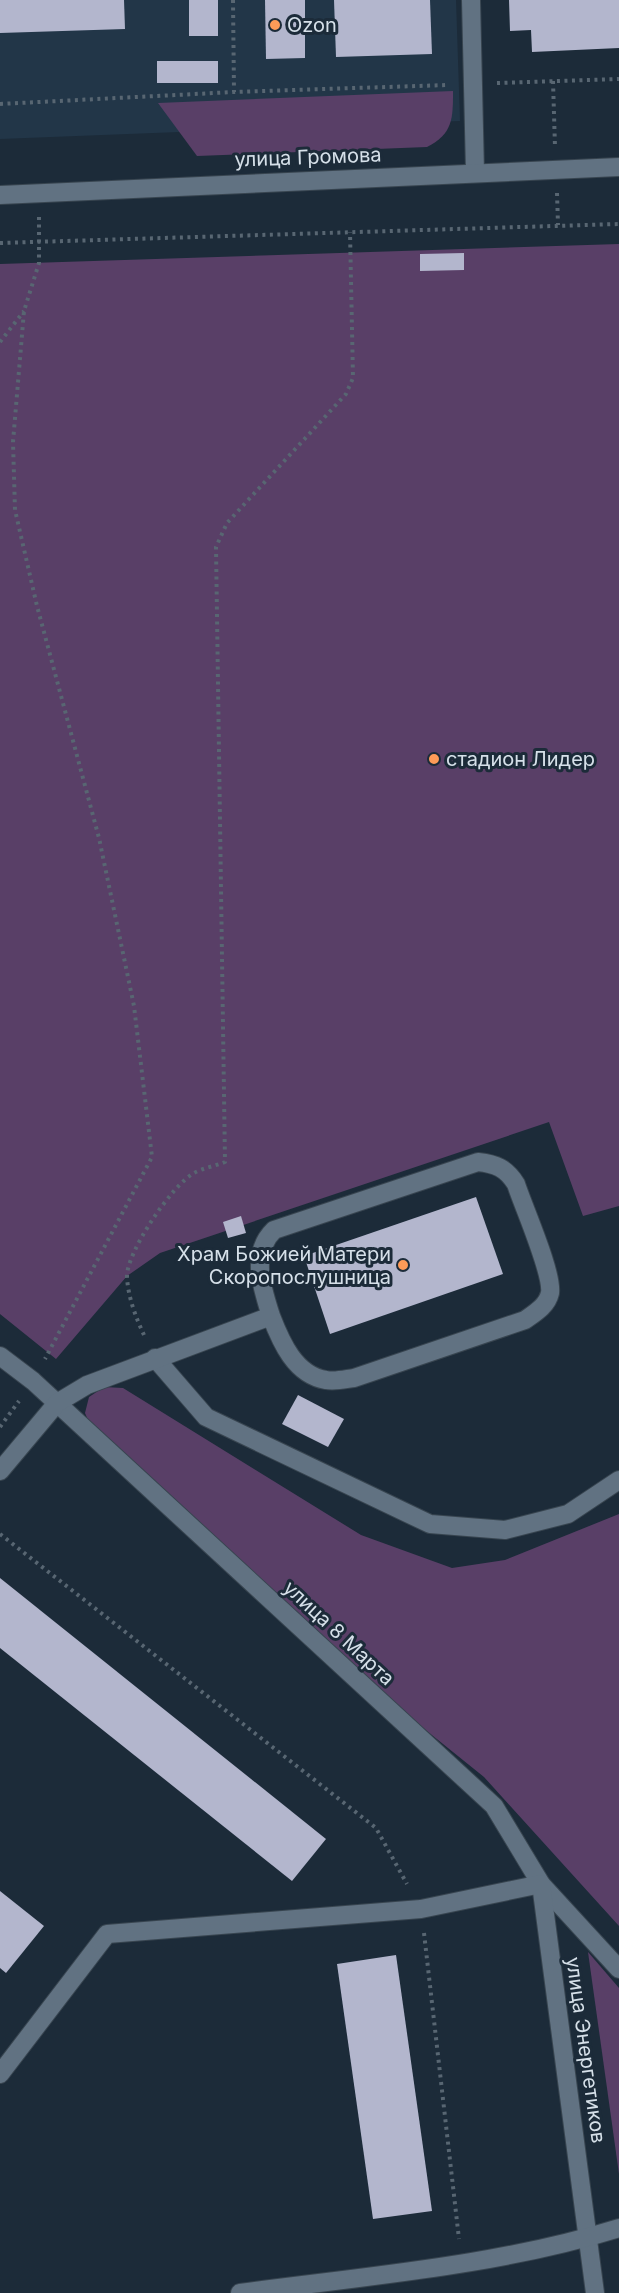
<svg xmlns="http://www.w3.org/2000/svg" width="619" height="2293" viewBox="0 0 619 2293" font-family="Inter,sans-serif">
<style>
.built{fill:#223648}
.green{fill:#593f67}
.building{fill:#b3b6cd}
.lines{fill:none;stroke-linecap:round;stroke-linejoin:round}
.minor-casing{stroke:#384550;stroke-width:20}
.path{stroke:#586672;stroke-width:4;stroke-dasharray:3 4.5;stroke-linecap:butt}
.minor{stroke:#617282;stroke-width:18}
.poi-dot{fill:#fe9b58;stroke:#1c2b39;stroke-width:2}
.labels{text-anchor:middle;dominant-baseline:central;stroke-width:6;stroke-linejoin:round;paint-order:stroke}
.poi-label{font-size:20px;fill:#d6e0e9;stroke:#1c2b39;text-anchor:start}
.street-label{font-size:20px;fill:#d6e0e9;stroke:#1c2b39}
</style>
<rect width="100%" height="100%" fill="#1c2b39"/>
<path class="built" d="M0,0h456l4,121 -460,18z"/>
<g class="green">
<path d="M453,91c0,27 0,43 -26,56l-230,9 -39,-53z"/>
<path d="M619,244v962l-36,10 -34,-94 -389,131 -33,23 -71,83 -56,-45v-1050z"/>
<path d="M104,1387l19,1 238,147 91,33 53,-8 114,-46v412l-135,-149 -221,-178 -172,-172 -6,-14 4,-16z"/>
<path d="M588,1952l31,36v186z"/>
</g>
<g class="building">
<path d="M0,0h124l1,29 -125,4z"/>
<rect x="189" y="0" width="29" height="36"/>
<path d="M265,0h40v58l-39,1z"/>
<path d="M334,0h96l2,54 -96,3z"/>
<path d="M509,0h110v48l-87,4 -1,-22 -21,1z"/>
<rect x="157" y="61" width="61" height="22"/>
<path d="M464,253v17l-44,1v-17z"/>
<path d="M476,1197l27,77 -173,60 -26,-78z"/>
<path d="M241,1216l5,17 -18,5 -5,-16z"/>
<path d="M298,1395l46,24 -16,28 -46,-23z"/>
<path d="M0,1578l326,261 -34,42 -292,-233z"/>
<path d="M0,1891l44,35 -38,47 -6,-5z"/>
<path d="M396,1955l36,256 -59,8 -36,-255z"/>
</g>
<g class="lines">
<g class="minor-casing">
<g id="minor">
<path d="M471,0l4,172"/>
<path d="M0,195l619,-28"/>
<path d="M0,1356l33,25 461,425 47,78 78,85"/>
<path d="M155,1358l51,59 224,107 75,6 63,-16 51,-34"/>
<path d="M0,1471l57,-68 30,-18 184,-69c10,26 24,59 55,64 9,2 20,-1 28,-2l171,-58c10,-7 22,-14 25,-27 3,-20 -27,-87 -34,-109 -10,-16 -20,-20 -38,-22l-204,68c-24,23 -12,58 -3,86"/>
<path d="M0,2074l107,-140 314,-25 120,-25 54,409"/>
<path d="M240,2293c126,-17 257,-27 379,-65"/>
</g>
</g>
<g class="path">
<path d="M233,0l1,92"/>
<path d="M553,81l2,66"/>
<path d="M497,83l122,-4"/>
<path d="M0,104l234,-12 213,-7"/>
<path d="M557,193l1,32"/>
<path d="M39,217v46l-15,48 -11,131 2,68 22,96 62,232 35,168 18,151 -107,202"/>
<path d="M0,243l619,-19"/>
<path d="M0,342l24,-31"/>
<path d="M144,1335c-8,-17 -16,-38 -17,-58 -1,-24 45,-92 67,-104 9,-5 21,-7 31,-11l-9,-615 11,-24 119,-129 7,-16 -3,-146"/>
<path d="M0,1427l19,-26"/>
<path d="M0,1534l376,294 31,56"/>
<path d="M424,1933l35,306"/>
</g>
<use href="#minor" class="minor"/>
</g>
<g class="poi-dot">
<circle cx="275" cy="25" r="6"/>
<circle cx="434" cy="759" r="6"/>
<circle cx="403" cy="1265" r="6"/>
</g>
<g class="labels">
<g class="poi-label">
<text x="287" y="25">Ozon</text>
<text x="446" y="759">стадион Лидер</text>
<text x="391" y="1254" text-anchor="end">Храм Божией Матери<tspan x="391" dy="23">Скоропослушница</tspan></text>
</g>
<g class="street-label">
<text transform="translate(308 157) rotate(-2)">улица Громова</text>
<text transform="translate(339 1633) rotate(43)">улица 8 Марта</text>
<text transform="translate(586 2050) rotate(82)">улица Энергетиков</text>
</g>
</g>
</svg>
